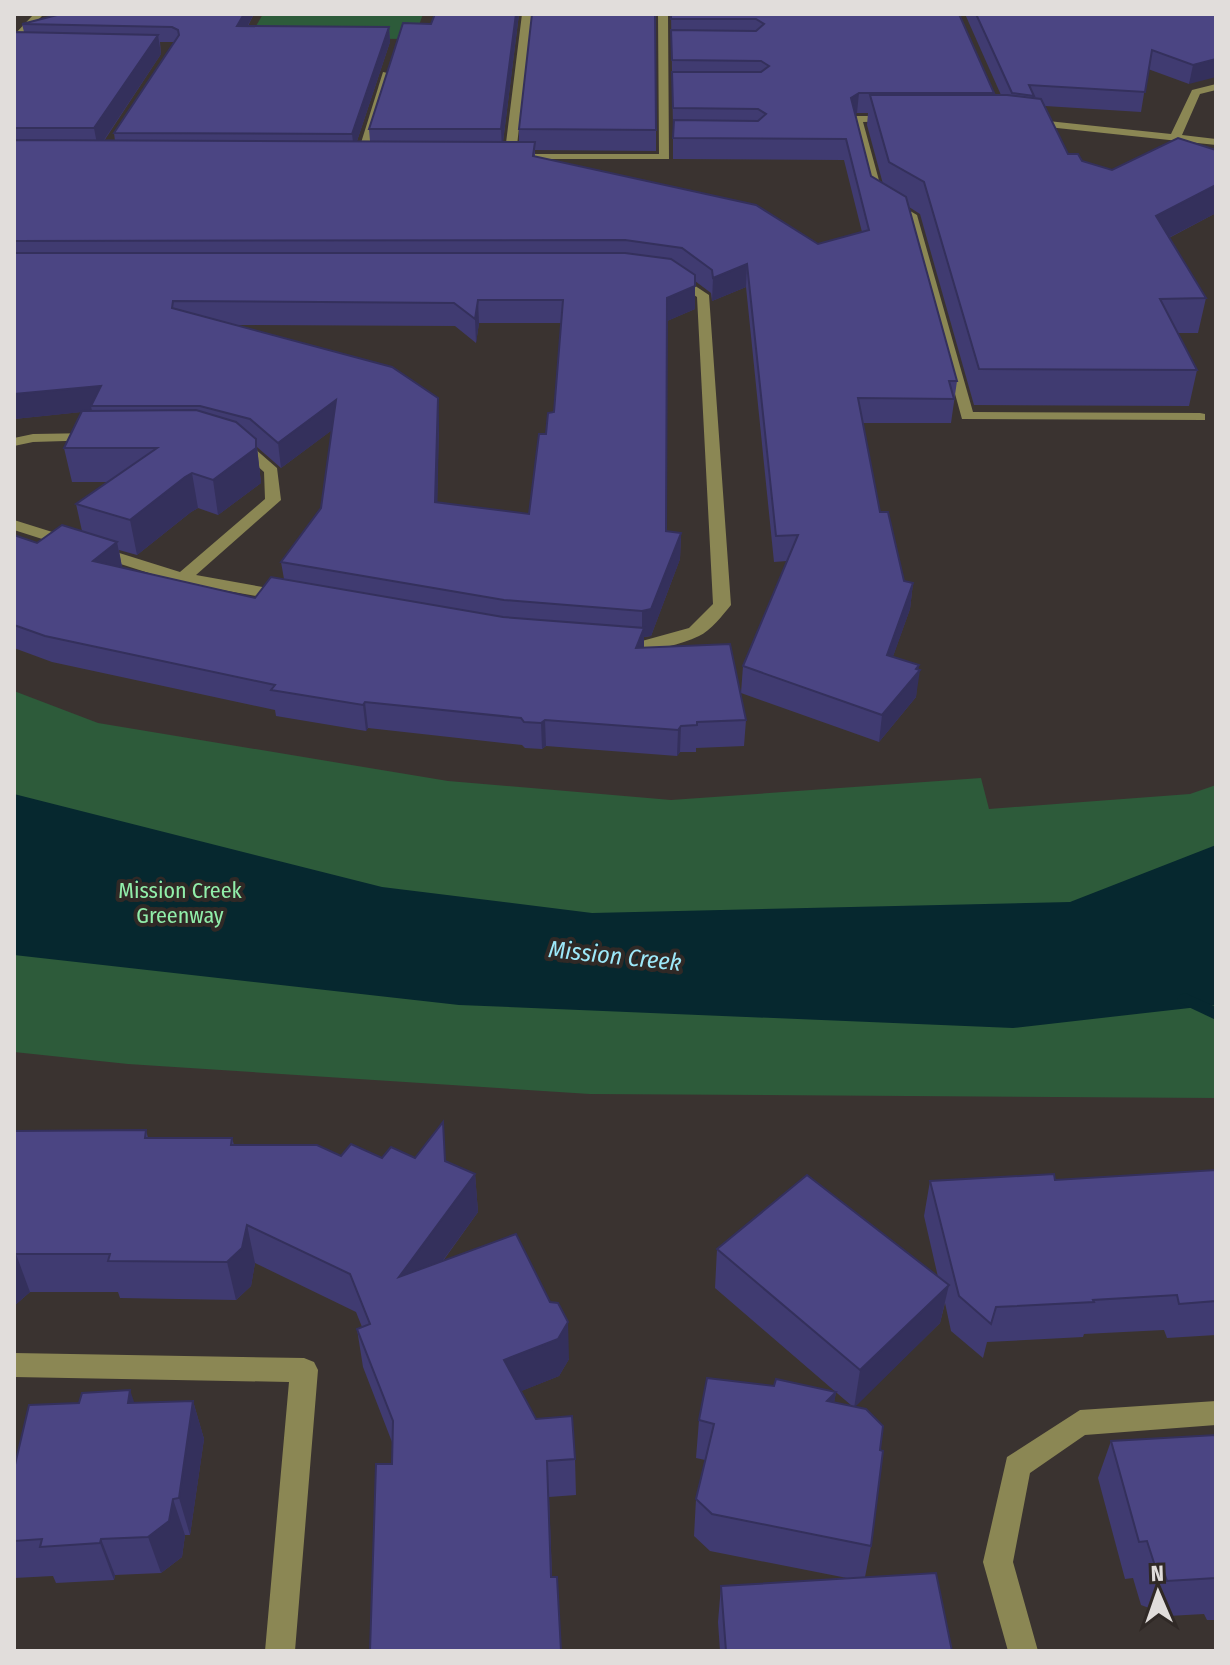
<svg xmlns="http://www.w3.org/2000/svg" width="1230" height="1665" viewBox="0 0 1230 1665" font-family="'Fira Sans Condensed',sans-serif">
<style>
.green{fill:#2d5b3a}
.water{fill:#06282f}
.lines{fill:none;stroke-linecap:round;stroke-linejoin:round}
.stream{fill:#06282f;fill-rule:evenodd}
.minor{fill:#8b8754;fill-rule:evenodd}
.wall{fill:#403b71;fill-rule:evenodd}
.shaded-wall{fill:#34305c}
.building{fill:#4b4583;stroke:#34305c;stroke-width:2;fill-rule:evenodd}
.labels{text-anchor:middle;dominant-baseline:central;stroke-width:8;stroke-linejoin:round;paint-order:stroke}
.park-label{font-size:22px;fill:#91eeaa;stroke:#302926}
.water-label{font-size:24px;font-style:italic;fill:#9de8f9;stroke:#302926}
</style>
<rect width="100%" height="100%" fill="#3a3330"/>
<g class="green">
<path d="M263,14h160l-9,25 -165,-1z"/>
<path d="M14,691l84,32 350,58 223,19 310,-22 8,31 201,-15 26,-9v313l-626,-4 -462,-30 -114,-12z"/>
</g>
<path class="water" d="M14,794l368,93 210,26 478,-11 146,-57v160l-203,23 -554,-23 -445,-50z"/>
<g class="lines">
<path class="stream" d="M1185,993l31,14v13l-36,-17 -3,-4 3,-4z"/>
<g class="minor">
<path d="M34,14h10l-30,30v-9z"/>
<path d="M522,14h10l-16,140h143l-1,-140h10l1,145h-165z"/>
<path d="M383,72l9,2 -26,83 -10,2z"/>
<path d="M1216,84v6l-16,4 -18,41 34,4v6l-187,-20 -5,-3 5,-3 142,15 21,-44z"/>
<path d="M893,116l4,1v4l-34,1 20,73 34,20 56,197 227,1 5,1v6l-243,-1 -56,-202 -34,-20 -20,-78 5,-3z"/>
<path d="M674,272l35,23 22,310c-8,10 -21,26 -32,31 -26,12 -61,18 -88,12l-3,-4 3,-4 31,1 47,-13 24,-24 -16,-307 -27,-18 -2,-3z"/>
<path d="M93,433l7,4 -2,3 -65,2 -19,4v-8l19,-4z"/>
<path d="M236,443l17,4 24,21 4,32 -85,75 95,17 2,4 -2,4 -6,1 -108,-19 -163,-52v-10l166,52 85,-73 -1,-27 -21,-19 -12,-3 -2,-3z"/>
<path d="M14,1353l290,5 10,4 4,8 -23,281h-30l24,-269 -275,-5z"/>
<path d="M1216,1401v24l-131,10 -55,38 -17,89 25,89h-30l-25,-89 24,-105 73,-47z"/>
</g>
</g>
<g class="wall">
<path d="M61,14h193l-6,12 141,1 1,15 -33,99h13l-1,-12 62,-105 4,-10h84l-16,128h16v-13l137,1v21l-121,-1v7l283,87 44,-12 -18,-72 -171,-1v-31l-2,-114h288l35,79v2h7l-36,-81h251l-27,70 -41,-15 -7,43 -96,-6 23,48 14,7 30,9 104,-20v63l-47,25 37,60 -8,35h-20l19,37 -8,36 -215,-1 -54,-191 -11,-7 48,174 -6,42h-88l17,89 24,69 9,2 -3,26 -17,47 25,14 -2,27 -37,45 -138,-49 2,-27 44,-105 -13,1 -28,-275 -34,14 -1,-8 -16,-12v28l-28,12 -1,210 15,2 -1,26 -29,77 -7,1v10l102,73 -2,26 -48,2v4h-16l-3,4 -131,-10 -4,3 -17,-1 -3,-3 -154,-17 -2,3 -90,-15 -1,-6 -223,-48 -38,-14v-113l23,8 45,-12 -6,-27 31,-22h-35l-8,-34 17,-36 -67,7v-387h10l-2,-8zM160,42h14l-60,91 1,8h-11l57,-87zM857,113h11l-1,12 16,59 -12,-8 -16,-62zM479,323h82l-7,89 -8,22 -17,80 -92,-12 2,-80 -203,-97 219,1 21,17zM332,430l-11,78 -40,54 3,17 -29,19 -134,-30 1,-1 -3,-17 18,5 54,-43 7,-4 20,7 43,-32 -4,-36 24,21z"/>
<path d="M146,1130l2,8h84l2,7 107,11 41,2h33l32,4 28,12 3,38 -35,49 126,98 -10,17 -38,15 15,28 39,40 1,36 -27,2 3,80 9,74 -169,-187v-22l-29,-75 -6,-38 5,-2 -6,-15 -101,-49 -4,23 -15,14 -116,-2 -2,-6h-88l-16,14v-175z"/>
<path d="M1216,1170v165l-49,3 -3,-8 -80,4 -1,3 -96,5 -4,16 -32,-27 -6,-28 -5,20 -85,83 25,44 -9,96 -6,31 87,74h-232l-2,-29 3,-36 126,-8 -137,-27 -16,-15 2,-37 9,-39 -9,-2 3,-38 75,-34 62,6 -2,10 18,4 -137,-118 2,-39 221,28 -14,-61 6,-35 125,-1z"/>
<path d="M193,1401l11,38 -14,96h-5l-3,22 -21,16 -46,2 -1,5 -58,3 -3,-7 -39,2v-109l120,-66z"/>
<path d="M1216,1435v185h-9l-3,-6 -53,3 -2,-9 -8,-3 -8,-27 -8,1 -27,-101 13,-37z"/>
</g>
<g class="shaded-wall">
<path d="M244,14h10l-15,27 -2,-15z"/>
<path d="M516,14h3l-17,136 -1,-21z"/>
<path d="M389,27l1,15 -36,108 -2,-16z"/>
<path d="M158,35l3,19 -63,95 -4,-21z"/>
<path d="M1216,59v18l-27,7 4,-19z"/>
<path d="M859,93l-2,20 -8,5 2,-20z"/>
<path d="M1216,185v28l-67,35 7,-32z"/>
<path d="M747,264l-1,23 -34,14 1,-23z"/>
<path d="M695,286v23l-28,12v-23z"/>
<path d="M478,300l1,23 -3,20 -1,-24z"/>
<path d="M101,386l-10,20 1,5 -78,8v-25z"/>
<path d="M438,398l1,24 -2,105 -2,-25z"/>
<path d="M336,400l3,25 -58,43 -3,-25z"/>
<path d="M256,439l5,44 -43,32 -5,-35z"/>
<path d="M192,473l6,35 -7,4 -54,43 -7,-35 55,-43z"/>
<path d="M681,533l-1,26 -29,77 -7,1v17l-8,-6 6,-14v-23z"/>
<path d="M117,542l5,25 -24,20 -5,-26z"/>
<path d="M913,583l-3,26 -26,73 3,-27z"/>
<path d="M919,665l-1,7 2,-2 -4,27 -37,45 3,-27z"/>
<path d="M365,702l3,26 -2,3 -3,-26z"/>
<path d="M545,720l1,26 -4,3 -1,-26z"/>
<path d="M681,726l-1,26 -3,4 1,-26z"/>
<path d="M475,1174l3,38 -74,102 -5,-37z"/>
<path d="M247,1225l8,38 -4,23 -15,14 -9,-38z"/>
<path d="M16,1254l14,38 -16,14v-50z"/>
<path d="M949,1285l-9,38 -86,85 6,-38z"/>
<path d="M568,1322l1,37 -10,17 -52,21 -3,-37z"/>
<path d="M130,1390l13,38 -15,-25z"/>
<path d="M836,1392l-6,38 -3,-29z"/>
<path d="M193,1401l11,38 -14,96 -11,-37z"/>
<path d="M173,1499l12,36 -3,22 -21,16 -13,-36z"/>
<path d="M101,1539l14,36 -1,5 -14,-37z"/>
</g>
<g class="building">
<path d="M61,14h183l-7,12 152,1 -37,107 -238,-1 65,-98 -1,-5 -6,-3 -150,-3z"/>
<path d="M435,14h81l-15,115h-132l34,-106 28,1z"/>
<path d="M532,14h123l1,116 -137,-1z"/>
<path d="M671,14h288l35,79h-135l-8,5 20,78 35,21 51,184h-8l5,18 -96,-1 22,114h8l16,69 9,2 -26,72 32,10 -3,4 4,1 -38,45 -139,-49 55,-131 -22,1 -29,-272 -34,14 -1,-8 -30,-22 -57,-8 -611,1v-101l521,2 -2,14 223,49 62,39 51,-14 -23,-91 -173,-1 1,-18 84,1 8,-7 -8,-5 -85,-1 -1,-36h89l8,-6 -8,-5 -89,-1 -1,-30 85,1 8,-7 -8,-5h-85z"/>
<path d="M976,14h240v45l-23,6 -41,-15 -7,42 -116,-7 5,11 -22,-3z"/>
<path d="M14,32l144,3 -64,93h-80z"/>
<path d="M870,95h137l34,4 27,55h10l4,7 30,9 66,-32 38,12v35l-60,31 50,82 -46,1 37,71 -218,-1 -55,-187 -35,-20z"/>
<path d="M14,253h611l46,6 24,16v11l-28,12 -1,233 15,2 -30,76 -9,2 -138,-11 -223,-38 40,-54 15,-108 -58,43 -28,-24 -50,-13h-109l10,-20 -87,8zM478,300h85l-9,112 -6,1 -2,21h-7l-10,80 -94,-12 3,-104 -46,-31 -220,-59 1,-7 281,2 21,16z"/>
<path d="M196,410l40,12 20,17v9l-43,32 -21,-7 -7,4 -55,43 -54,-16 81,-56h-93l18,-37z"/>
<path d="M62,525l55,17 -24,19 162,37 16,-21 232,40 141,11 -8,20 94,-4 16,76 -49,2v3l-16,1 -3,4 -133,-10 -4,3 -17,-1 -3,-4 -156,-16 -2,3 -92,-15 4,-5 -230,-49 -31,-11v-90l23,8z"/>
<path d="M443,1122l2,39 30,13 -76,103 117,-43 34,68 8,1 10,19 -10,17 -54,21 32,59 36,-3 3,43 -28,2 4,116h6l4,74h-191l6,-187h16l1,-43 -36,-92 13,-5 -20,-50 -103,-49 -5,23 -15,14 -119,-1 2,-7h-94l-2,2v-125l132,-1 -1,8h87l-1,7h86l24,11 10,-12 31,14 9,-11 24,11z"/>
<path d="M1216,1170v131l-37,3 -2,-9 -84,5 1,2 -98,5 -5,17 -32,-28 -29,-115 124,-7 1,6z"/>
<path d="M807,1175l142,110 -89,85 -143,-121z"/>
<path d="M707,1378l67,8 2,-7 60,13 -9,9 39,8 17,17 -3,24 3,1 -12,95 -159,-32 -16,-15 18,-75 -15,-4z"/>
<path d="M130,1390l-2,13 65,-2 -14,97 -6,1 -4,22 -21,16 -47,2 -1,4 -60,4 2,-8 -28,2v-72l15,-64 50,-2 3,-10z"/>
<path d="M1216,1435v143l-49,3 -3,-9 -8,-3 -9,-28 -8,1 -28,-101z"/>
<path d="M936,1573l16,78h-226l-5,-65z"/>
</g>
<g class="labels">
<g class="park-label">
<text x="180" y="890">Mission Creek<tspan x="180" dy="25">Greenway</tspan></text>
</g>
<g class="water-label">
<text transform="translate(615 956) rotate(6)">Mission Creek</text>
</g>
</g>
<rect width="1230" height="1665" fill="none" stroke="#e1dddb" stroke-width="32"/>
<g transform="translate(1158 1593) rotate(358)" stroke="#302926" stroke-width="6" paint-order="stroke">
<path d="M0-6L14 30L0 20L-14 30Z" fill="#e1dddb"/>
<text y="-12" font-size="22" font-weight="bold" text-anchor="middle" fill="#e1dddb">N</text>
</g>
</svg>
